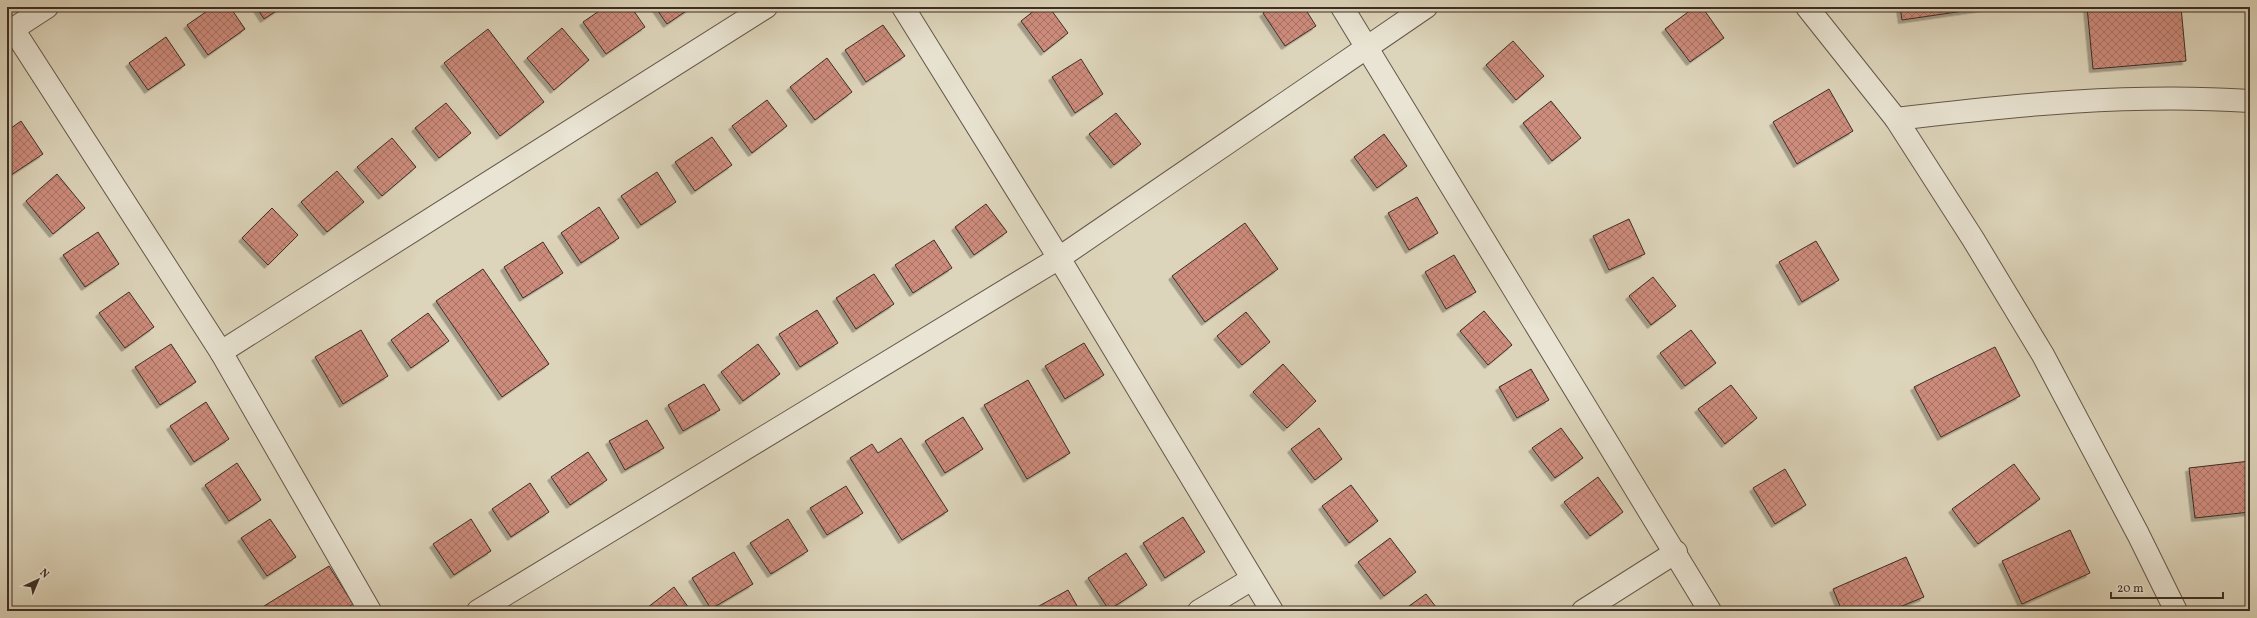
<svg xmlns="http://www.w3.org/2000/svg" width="2257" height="618" viewBox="0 0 2257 618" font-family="Vollkorn,serif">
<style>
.building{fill:url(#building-cross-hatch);stroke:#3d2e25;filter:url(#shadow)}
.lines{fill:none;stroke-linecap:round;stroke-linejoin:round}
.minor-casing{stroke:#65584a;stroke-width:24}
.minor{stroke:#e9e4d3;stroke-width:22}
</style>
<defs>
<pattern id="building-cross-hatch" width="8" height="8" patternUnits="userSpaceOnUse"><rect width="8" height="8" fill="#ce8c7d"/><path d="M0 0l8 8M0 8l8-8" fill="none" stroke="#a87366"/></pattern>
<filter id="shadow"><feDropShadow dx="-3.5" dy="3.5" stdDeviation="0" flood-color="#0004"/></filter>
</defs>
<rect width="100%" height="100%" fill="#ddd5bb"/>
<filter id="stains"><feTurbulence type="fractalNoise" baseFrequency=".005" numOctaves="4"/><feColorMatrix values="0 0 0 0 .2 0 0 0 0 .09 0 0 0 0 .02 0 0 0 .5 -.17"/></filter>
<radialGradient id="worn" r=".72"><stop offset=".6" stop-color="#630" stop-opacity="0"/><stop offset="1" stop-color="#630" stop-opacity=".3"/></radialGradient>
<g class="building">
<path d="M213,7h17l15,22 -37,26 -21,-30z"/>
<path d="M256,7h26l-18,12z"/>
<path d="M605,7h26l14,20 -39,27 -23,-32z"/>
<path d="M655,7h37l-25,17z"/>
<path d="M1039,7h10l19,26 -24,19 -23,-31z"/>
<path d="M1272,7h32l12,19 -31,20 -22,-33z"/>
<path d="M1695,7h7l22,31 -34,24 -25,-33z"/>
<path d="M1900,7h91l-89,13z"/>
<path d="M2087,7h94l5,54 -93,8z"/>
<path d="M883,25l22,31 -39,26 -21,-32z"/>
<path d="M562,28l27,32 -35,30 -27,-32z"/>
<path d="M488,29l56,73 -44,34 -56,-73z"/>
<path d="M166,37l19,28 -37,25 -19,-27z"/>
<path d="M1513,41l31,35 -28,24 -30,-35z"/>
<path d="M827,58l25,34 -37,28 -25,-33z"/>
<path d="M1081,59l22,35 -28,19 -23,-36z"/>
<path d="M1829,89l24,42 -56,33 -24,-42z"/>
<path d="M767,100l20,26 -35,27 -20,-27z"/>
<path d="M1551,101l30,37 -29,23 -29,-38z"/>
<path d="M446,103l25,30 -32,25 -24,-30z"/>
<path d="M1116,113l25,31 -27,21 -25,-31z"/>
<path d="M21,121l22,33 -32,21 -4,-6v-38z"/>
<path d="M1384,134l23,32 -30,22 -23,-31z"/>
<path d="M712,137l20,28 -37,26 -20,-29z"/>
<path d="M392,138l24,29 -34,29 -25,-29z"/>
<path d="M337,171l27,31 -37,30 -26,-30z"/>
<path d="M657,172l19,30 -35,23 -20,-29z"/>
<path d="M57,174l28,34 -32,26 -27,-33z"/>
<path d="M1417,197l21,36 -29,17 -21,-37z"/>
<path d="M986,204l21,28 -33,23 -19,-28z"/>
<path d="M599,207l20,31 -38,25 -20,-30z"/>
<path d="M272,208l26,27 -30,30 -26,-27z"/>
<path d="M1629,219l16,35 -36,16 -16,-34z"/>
<path d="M1245,223l33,46 -73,53 -33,-46z"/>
<path d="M98,232l21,32 -34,23 -22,-32z"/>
<path d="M934,240l18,28 -39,25 -18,-28z"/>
<path d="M1816,241l23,39 -37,22 -23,-40z"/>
<path d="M543,242l20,31 -40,25 -19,-31z"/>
<path d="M1454,255l22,37 -30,17 -21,-37z"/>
<path d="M483,269l66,95 -47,33 -66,-96z"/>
<path d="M874,274l20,30 -38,25 -20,-31z"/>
<path d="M1653,277l23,29 -25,19 -22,-29z"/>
<path d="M129,292l25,35 -29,21 -26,-35z"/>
<path d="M817,310l21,33 -38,24 -21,-33z"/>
<path d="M1484,311l28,34 -24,20 -28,-34z"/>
<path d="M1246,312l24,30 -28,23 -25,-29z"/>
<path d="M428,313l21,28 -38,27 -20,-28z"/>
<path d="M361,330l27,46 -45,28 -28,-47z"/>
<path d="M1691,330l25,33 -31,23 -25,-33z"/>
<path d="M1084,343l20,32 -39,24 -20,-33z"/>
<path d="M171,344l25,38 -36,23 -25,-38z"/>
<path d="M758,344l22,30 -37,27 -22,-29z"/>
<path d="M1995,347l25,49 -79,41 -27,-50z"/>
<path d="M1283,364l33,37 -29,27 -34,-36z"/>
<path d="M1531,369l18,31 -32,18 -18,-31z"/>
<path d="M1028,380l42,73 -43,26 -43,-74z"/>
<path d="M704,384l16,26 -37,21 -15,-26z"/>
<path d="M1731,385l26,33 -32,26 -27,-35z"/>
<path d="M206,402l23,37 -35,23 -24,-36z"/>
<path d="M963,417l20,32 -38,24 -20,-32z"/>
<path d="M647,420l17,28 -39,22 -16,-29z"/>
<path d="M1319,428l23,31 -27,21 -24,-31z"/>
<path d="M1561,428l22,30 -28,20 -23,-30z"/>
<path d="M901,438l47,73 -46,29 -52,-82 22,-14 6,9z"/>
<path d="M588,452l19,28 -37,25 -19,-28z"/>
<path d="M2250,461v51l-55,6 -6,-50z"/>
<path d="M237,463l24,37 -32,21 -24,-36z"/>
<path d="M2014,464l26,35 -62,45 -26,-35z"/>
<path d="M1785,469l21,36 -31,19 -22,-36z"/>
<path d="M1598,477l25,35 -33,24 -26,-34z"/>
<path d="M530,483l19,29 -38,25 -19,-28z"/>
<path d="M1351,485l27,36 -29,22 -27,-37z"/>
<path d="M846,486l17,27 -36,22 -17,-27z"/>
<path d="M1183,517l22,35 -40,26 -22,-35z"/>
<path d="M270,519l26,38 -29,19 -26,-38z"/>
<path d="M471,519l20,32 -37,24 -21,-31z"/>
<path d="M788,519l20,32 -37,23 -21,-31z"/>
<path d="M2070,530l20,43 -68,31 -20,-43z"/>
<path d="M1390,538l26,34 -32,24 -26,-34z"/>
<path d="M734,552l19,32 -42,25 -19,-31z"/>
<path d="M1126,553l21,32 -38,25 -21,-32z"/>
<path d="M1906,557l18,40 -34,14h-48l-9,-22z"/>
<path d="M329,566l24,38 -11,7h-86z"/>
<path d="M674,587l17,24h-48z"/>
<path d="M1068,590l12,21h-50z"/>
<path d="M1426,594l13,17h-37z"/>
</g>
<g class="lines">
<g class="minor-casing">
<g id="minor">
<path d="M903,7l156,251 213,353"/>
<path d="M1342,7l368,604"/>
<path d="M1807,7l89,112 77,120 70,116 95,179 38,77"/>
<path d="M13,29l208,323 149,259"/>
<path d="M7,33l40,-26"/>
<path d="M1896,119c118,-14 235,-26 354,-18"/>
<path d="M221,352l545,-345"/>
<path d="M478,611l581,-353 367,-251"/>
<path d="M1199,611l53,-32"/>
<path d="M1583,611l93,-59"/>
</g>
</g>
<use href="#minor" class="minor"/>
</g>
<rect width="2257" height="618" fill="none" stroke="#ddd5bb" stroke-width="24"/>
<rect x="8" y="8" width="2241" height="602" fill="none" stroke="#3d2e25" stroke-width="2"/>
<rect x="12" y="12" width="2233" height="594" fill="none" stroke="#3d2e25"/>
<g transform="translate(38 580) rotate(44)" stroke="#e9e4d3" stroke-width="3" paint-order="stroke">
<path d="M0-3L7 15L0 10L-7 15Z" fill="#3d2e25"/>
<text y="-6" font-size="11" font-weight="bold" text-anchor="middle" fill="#3d2e25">N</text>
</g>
<path d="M2111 592v6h112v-6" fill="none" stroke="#3d2e25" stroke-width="2"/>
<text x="2117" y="592" font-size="12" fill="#3d2e25" stroke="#e9e4d3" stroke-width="3" paint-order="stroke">20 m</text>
<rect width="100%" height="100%" filter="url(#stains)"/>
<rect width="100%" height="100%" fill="url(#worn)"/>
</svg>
